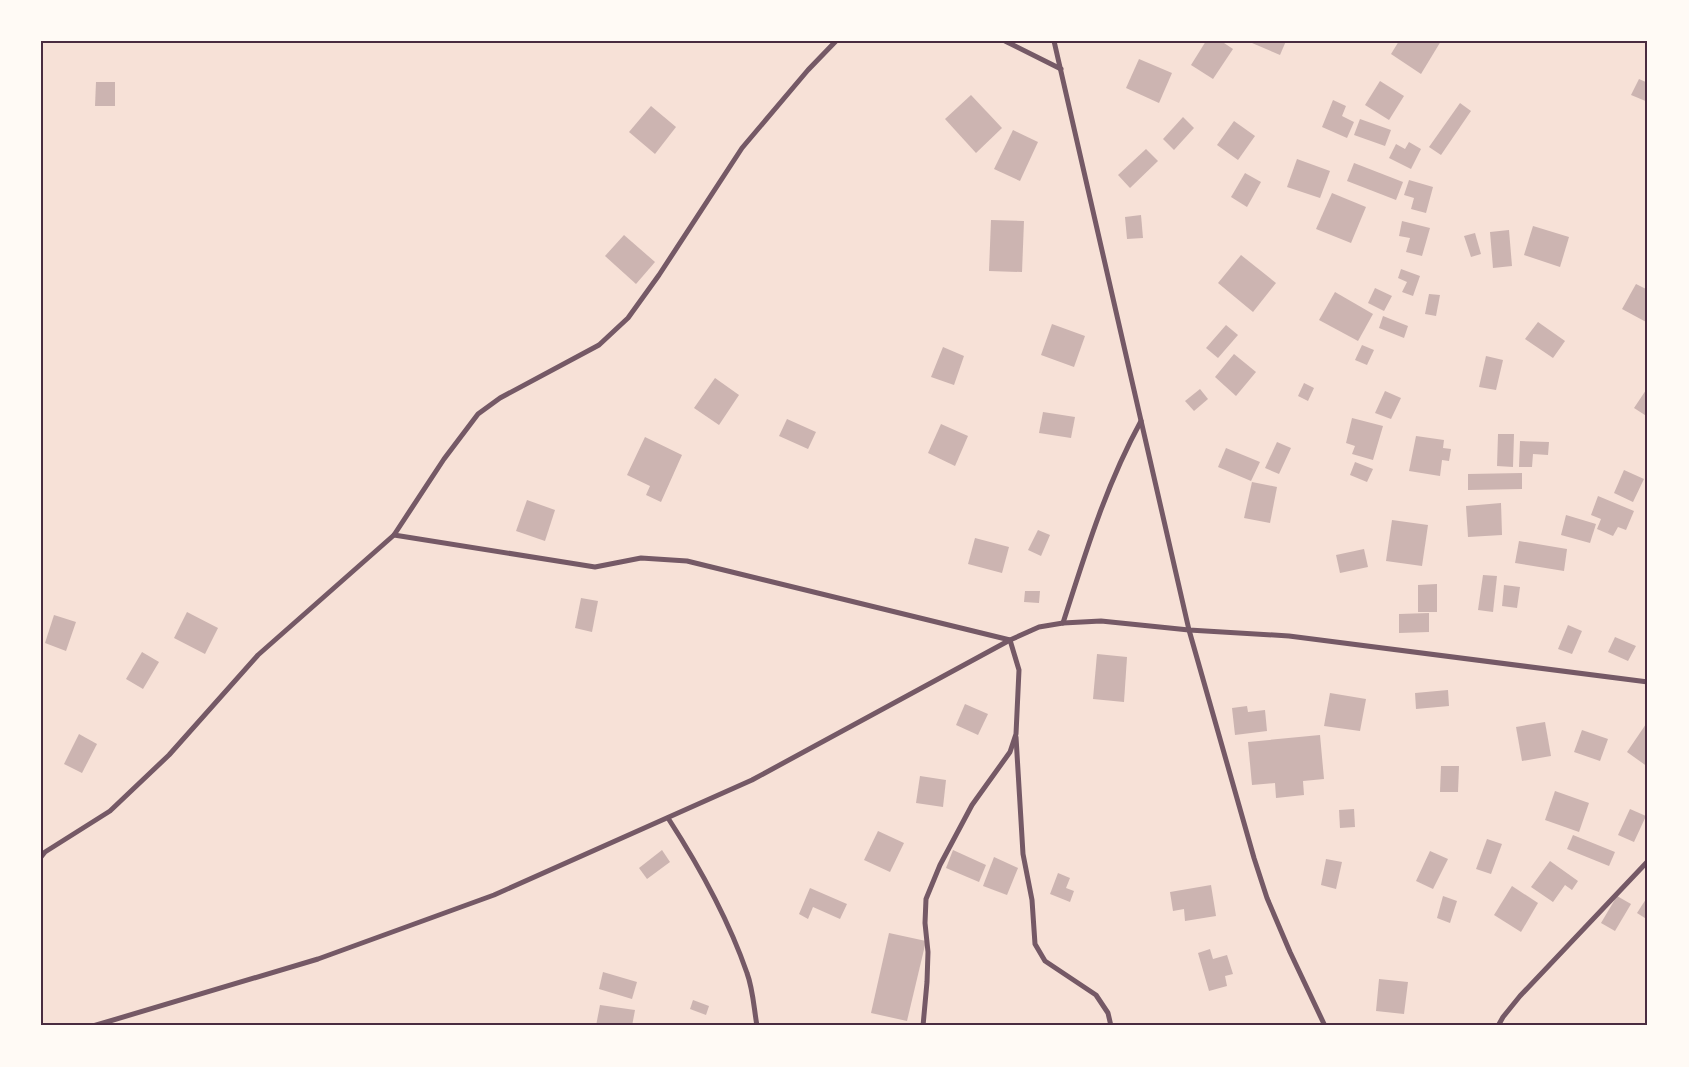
<svg xmlns="http://www.w3.org/2000/svg" width="1689" height="1067" viewBox="0 0 1689 1067" font-family="'Archivo Narrow',sans-serif">
<style>
.building{fill:#ccb4b1}
.lines{fill:none;stroke-linecap:round;stroke-linejoin:round}
.minor{stroke:#755966;stroke-width:5}
.neatline{fill:none;stroke:#4a2c40;stroke-width:2}
</style>
<rect width="100%" height="100%" fill="#f7e1d7"/>
<g class="building">
<path d="M1206,41h15l12,8 -20,30 -22,-14z"/>
<path d="M1252,41h34l-6,14 -28,-12z"/>
<path d="M1399,41h42l-20,33 -30,-20z"/>
<path d="M1139,59l33,14 -13,30 -33,-15z"/>
<path d="M1639,79l9,4v19l-17,-7z"/>
<path d="M1380,81l24,15 -15,24 -24,-15z"/>
<path d="M96,82h19v24h-20z"/>
<path d="M971,95l31,33 -26,25 -31,-34z"/>
<path d="M1333,100l13,6 -4,10 12,6 -7,16 -25,-11z"/>
<path d="M1460,103l11,8 -30,44 -12,-8z"/>
<path d="M651,106l25,21 -21,27 -26,-22z"/>
<path d="M1183,117l11,11 -20,22 -11,-11z"/>
<path d="M1360,119l31,11 -6,16 -31,-11z"/>
<path d="M1234,121l21,15 -17,24 -21,-15z"/>
<path d="M1013,130l25,12 -18,39 -26,-12z"/>
<path d="M1409,142l12,7 -10,20 -22,-11 7,-14 9,5z"/>
<path d="M1146,149l12,12 -28,27 -12,-13z"/>
<path d="M1297,159l33,12 -10,27 -33,-11z"/>
<path d="M1354,163l49,19 -7,18 -49,-19z"/>
<path d="M1245,173l16,9 -14,25 -16,-10z"/>
<path d="M1409,180l24,7 -7,26 -15,-4 3,-11 -10,-3z"/>
<path d="M1332,193l34,14 -15,36 -35,-14z"/>
<path d="M1141,215l2,23 -16,1 -2,-22z"/>
<path d="M991,220l33,1 -2,51 -33,-1z"/>
<path d="M1402,221l28,7 -8,28 -16,-4 4,-14 -11,-2z"/>
<path d="M1533,226l36,11 -9,30 -36,-12z"/>
<path d="M1509,230l3,36 -19,2 -3,-36z"/>
<path d="M1475,233l6,21 -10,3 -7,-21z"/>
<path d="M624,235l31,27 -19,22 -31,-28z"/>
<path d="M1241,255l35,28 -23,29 -35,-29z"/>
<path d="M1401,269l19,7 -7,20 -11,-4 5,-10 -9,-4z"/>
<path d="M1636,284l12,6v33l-26,-14z"/>
<path d="M1375,288l17,8 -8,15 -16,-8z"/>
<path d="M1335,292l38,22 -15,27 -39,-21z"/>
<path d="M1429,294l11,1 -4,21 -11,-2z"/>
<path d="M1383,316l25,10 -4,12 -25,-10z"/>
<path d="M1538,322l27,19 -12,17 -28,-19z"/>
<path d="M1052,324l33,12 -11,31 -33,-12z"/>
<path d="M1226,325l12,10 -20,23 -12,-10z"/>
<path d="M1362,345l12,5 -7,15 -12,-5z"/>
<path d="M943,347l21,9 -10,29 -23,-8z"/>
<path d="M1234,354l22,18 -20,24 -21,-19z"/>
<path d="M1486,356l17,4 -7,30 -17,-3z"/>
<path d="M715,378l24,17 -20,30 -25,-17z"/>
<path d="M1304,383l10,5 -6,13 -10,-5z"/>
<path d="M1648,387v30l-14,-9z"/>
<path d="M1200,389l8,10 -14,12 -9,-10z"/>
<path d="M1385,391l16,7 -10,21 -16,-6z"/>
<path d="M1043,412l32,5 -4,21 -32,-5z"/>
<path d="M1352,418l31,8 -10,34 -21,-6 3,-8 -9,-3z"/>
<path d="M787,419l29,13 -8,17 -29,-13z"/>
<path d="M941,424l27,12 -13,30 -27,-13z"/>
<path d="M1498,434h16l-1,33 -16,-1z"/>
<path d="M1416,436l28,4 -1,8 8,1 -2,12 -7,-1 -2,16 -31,-5z"/>
<path d="M645,437l37,18 -21,47 -15,-7 4,-9 -23,-11z"/>
<path d="M1520,441l29,1 -1,13 -15,-1 -1,13h-13z"/>
<path d="M1277,442l14,6 -12,26 -14,-6z"/>
<path d="M1226,448l34,14 -9,19 -33,-14z"/>
<path d="M1355,462l18,7 -6,13 -17,-7z"/>
<path d="M1624,470l20,9 -11,23 -19,-9z"/>
<path d="M1522,473v16l-54,1v-16z"/>
<path d="M1252,482l25,5 -7,36 -26,-5z"/>
<path d="M1598,496l36,15 -8,19 -8,-3 -5,9 -16,-7 4,-10 -10,-4z"/>
<path d="M527,500l28,10 -10,31 -29,-10z"/>
<path d="M1501,503l1,32 -34,2 -2,-31z"/>
<path d="M1566,515l30,9 -6,19 -29,-8z"/>
<path d="M1392,520l36,5 -6,41 -36,-5z"/>
<path d="M1038,530l12,5 -9,21 -13,-6z"/>
<path d="M975,538l34,9 -7,26 -34,-9z"/>
<path d="M1519,541l48,8 -3,22 -49,-8z"/>
<path d="M1364,549l4,18 -28,6 -4,-18z"/>
<path d="M1483,575l14,1 -4,36 -15,-2z"/>
<path d="M1437,584v28h-19v-27z"/>
<path d="M1504,585l16,2 -3,21 -15,-2z"/>
<path d="M1025,591h15l-1,12 -15,-1z"/>
<path d="M581,598l17,3 -6,31 -17,-4z"/>
<path d="M187,612l31,16 -13,26 -31,-16z"/>
<path d="M1429,613v19l-30,1v-19z"/>
<path d="M54,615l22,7 -10,29 -21,-8z"/>
<path d="M1568,625l14,6 -10,23 -14,-5z"/>
<path d="M1615,637l21,9 -8,15 -20,-9z"/>
<path d="M142,652l17,10 -16,27 -17,-10z"/>
<path d="M1097,654l30,3 -3,45 -31,-3z"/>
<path d="M1448,690l1,16 -33,3 -1,-16z"/>
<path d="M1330,693l36,6 -6,32 -36,-5z"/>
<path d="M965,704l23,10 -10,21 -22,-10z"/>
<path d="M1247,706l1,6 17,-2 2,21 -32,4 -3,-27z"/>
<path d="M1545,722l6,34 -29,5 -6,-34z"/>
<path d="M1646,724l2,1v42l-21,-15z"/>
<path d="M1582,730l26,9 -8,22 -26,-9z"/>
<path d="M79,734l18,10 -15,29 -18,-9z"/>
<path d="M1320,735l4,44 -21,2 1,14 -28,3 -1,-15 -23,2 -4,-43z"/>
<path d="M1441,766h18l-1,26h-18z"/>
<path d="M920,776l26,4 -3,27 -27,-4z"/>
<path d="M1555,791l34,12 -10,29 -34,-12z"/>
<path d="M1354,809l1,18 -15,1 -1,-18z"/>
<path d="M1630,809l16,7 -12,26 -16,-7z"/>
<path d="M878,831l26,12 -14,29 -26,-12z"/>
<path d="M1573,835l42,17 -6,14 -42,-17z"/>
<path d="M1487,839l15,5 -11,30 -15,-5z"/>
<path d="M662,850l8,12 -23,17 -8,-11z"/>
<path d="M953,850l33,15 -7,17 -33,-14z"/>
<path d="M1430,851l18,8 -15,30 -17,-8z"/>
<path d="M994,857l24,11 -11,27 -24,-9z"/>
<path d="M1326,859l16,3 -6,27 -15,-4z"/>
<path d="M1550,861l28,20 -6,9 -7,-5 -12,17 -22,-15z"/>
<path d="M1058,873l12,5 -4,10 8,3 -4,11 -20,-8z"/>
<path d="M1211,885l5,31 -31,5 -1,-12 -11,2 -3,-19z"/>
<path d="M1512,886l26,17 -17,29 -27,-17z"/>
<path d="M810,888l37,16 -7,15 -27,-12 -5,12 -9,-5z"/>
<path d="M1443,896l14,5 -7,22 -13,-5z"/>
<path d="M1617,896l14,8 -16,27 -14,-8z"/>
<path d="M1648,896v24l-11,-7z"/>
<path d="M889,933l37,8 -19,80 -36,-8z"/>
<path d="M1210,949l3,10 14,-4 6,19 -8,2 2,10 -18,5 -11,-38z"/>
<path d="M603,972l34,10 -5,17 -33,-10z"/>
<path d="M1379,979l29,3 -4,32 -28,-3z"/>
<path d="M693,1000l16,6 -3,9 -16,-6z"/>
<path d="M600,1005l35,5 -3,16h-36z"/>
</g>
<g class="lines">
<g class="minor">
<path d="M1005,41l56,28"/>
<path d="M1054,41l135,589 65,228 13,40 23,54 35,74"/>
<path d="M394,535l201,32 46,-9 46,3 323,79 9,30 -3,64 -6,18 -38,53 -32,60 -14,34 -1,24 3,29 -1,30 -4,44"/>
<path d="M1063,623c22,-69 43,-138 78,-202"/>
<path d="M1016,737l7,117 9,46 3,44 10,17 51,34 12,18 3,13"/>
<path d="M668,818c31,48 60,100 79,155 6,16 7,36 10,53"/>
<path d="M41,857l4,-5 65,-41 59,-56 89,-100 136,-120 50,-76 34,-45 22,-16 99,-53 29,-27 31,-43 83,-127 66,-78 28,-29"/>
<path d="M93,1026l225,-67 176,-64 258,-115 258,-140 29,-13 24,-4 38,-2 88,9 100,6 359,46"/>
<path d="M1498,1026l5,-9 17,-21 128,-135"/>
</g>
</g>
<rect width="1689" height="1067" fill="none" stroke="#fffaf5" stroke-width="85"/>
<rect x="42" y="42" width="1604" height="982" class="neatline"/>
</svg>
